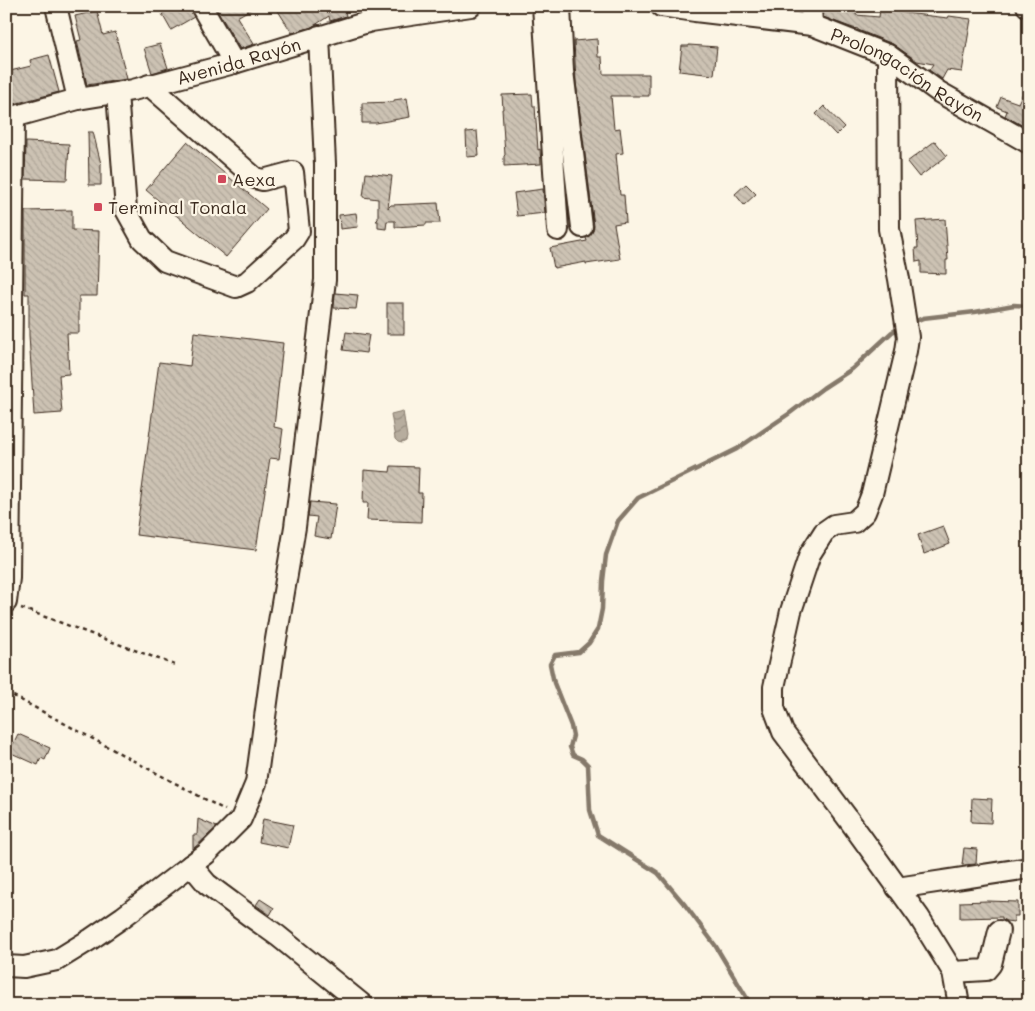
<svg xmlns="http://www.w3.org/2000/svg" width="1035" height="1011" viewBox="0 0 1035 1011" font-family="Mali,sans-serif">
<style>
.water{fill:url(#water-waves);stroke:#85796b}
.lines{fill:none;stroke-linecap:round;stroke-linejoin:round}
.stream{stroke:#85796b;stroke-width:4.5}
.building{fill:url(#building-back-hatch);stroke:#3b2a1e}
.minor-casing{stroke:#3b2a1e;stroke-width:24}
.path{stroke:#3b2a1e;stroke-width:2.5;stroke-dasharray:4 4;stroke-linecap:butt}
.minor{stroke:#fcf5e5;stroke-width:20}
.poi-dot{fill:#d1495b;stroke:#fcf5e5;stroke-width:2}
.labels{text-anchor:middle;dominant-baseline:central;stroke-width:4.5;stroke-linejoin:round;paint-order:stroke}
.street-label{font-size:18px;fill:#3b2a1e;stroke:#fcf5e5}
.poi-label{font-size:18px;fill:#3b2a1e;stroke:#fcf5e5;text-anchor:start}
</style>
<defs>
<pattern id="water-waves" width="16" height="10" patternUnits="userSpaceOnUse" patternTransform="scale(1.25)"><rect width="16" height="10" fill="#b7ad9e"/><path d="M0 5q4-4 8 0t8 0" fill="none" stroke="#968d80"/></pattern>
<pattern id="building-back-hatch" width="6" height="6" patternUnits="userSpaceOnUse" patternTransform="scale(1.25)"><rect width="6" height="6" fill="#ccc2b3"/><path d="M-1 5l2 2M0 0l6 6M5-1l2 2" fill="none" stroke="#b0a79a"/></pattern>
</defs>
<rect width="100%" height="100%" fill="#fcf5e5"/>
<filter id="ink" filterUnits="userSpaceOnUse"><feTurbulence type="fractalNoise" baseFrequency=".02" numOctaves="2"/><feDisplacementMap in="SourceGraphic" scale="10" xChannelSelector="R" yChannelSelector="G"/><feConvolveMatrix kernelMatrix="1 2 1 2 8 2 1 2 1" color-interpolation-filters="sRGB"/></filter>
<g filter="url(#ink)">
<path class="water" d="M403,411l4,26 -1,4 -4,2 -4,-1 -3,-3 -4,-25z"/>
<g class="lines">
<g class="stream">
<path d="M911,323l12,-5 52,-6 39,-7 15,1"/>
<path d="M751,1005l-36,-60 -30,-40 -27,-32 -60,-38 -8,-25 -2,-45 -6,-6 -9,-4 -3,-8 3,-11 -2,-10 -17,-43 -4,-19 5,-9 24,-3 10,-9 9,-14 4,-20 1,-28 3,-26 12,-34 20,-23 99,-49 53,-36 33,-25 29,-19 40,-37 10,-5"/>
</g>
</g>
<g class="building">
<path d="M175,6h14l5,11 -23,13 -9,-16z"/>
<path d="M215,6h41l-19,11 17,27 -14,5z"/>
<path d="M275,6h70l-1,1 2,9 -16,5 -1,-5 -17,11 -20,6z"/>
<path d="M824,6h33l-1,9 23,2 1,-7 68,8 1,-2 22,3 -9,53 -15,-2 -5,9 -13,-9 4,-6 -16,-3 -24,-17 -35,-14v-1l-5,-1 -30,-11z"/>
<path d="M97,11l6,24 12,-3 12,47 -40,6 -10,-44 4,-1 -6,-24z"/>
<path d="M597,39l1,18h4l1,17h46v22h-38l3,33 6,-1 3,25 -7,1 4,41h4l2,27 -12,2 6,35 -34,5v-2l-32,6 -4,-20 37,-7 -1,-3 3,-2 4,-5 1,-5 -18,-144 -2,-41z"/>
<path d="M160,44l8,24 -16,5 -8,-25z"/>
<path d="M689,45l28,2 -3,28 -35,-4 3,-25h7z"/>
<path d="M49,55l10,37 -45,12 -8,-32 25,-6 -1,-6z"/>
<path d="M1029,81v48l-24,-13 2,-5 -10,-4 4,-10 17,6z"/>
<path d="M532,94l1,12h2l3,44 2,-1 1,15 -37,2v-10l1,-1 -3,-46h1l-1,-14z"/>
<path d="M407,98l3,19 -34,6h-14v-20l32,-1v-2z"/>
<path d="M824,106l20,21 -8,8 -20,-21z"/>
<path d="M477,131l2,25 -12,1 -1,-25z"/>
<path d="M88,132h5l8,32v21h-12z"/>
<path d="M935,141l12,15 -28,21 -12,-15z"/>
<path d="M26,142l43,2 -2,36 -42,-1z"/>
<path d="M187,142l80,67 -41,48 -80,-67z"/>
<path d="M366,173l26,3 -4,32 3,-3 47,-2 2,20h-14v2l-31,2v-6h-8l-1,8 -8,-1v-7h-2l2,-2v-20l-15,-2z"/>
<path d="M746,184l10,10 -12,11 -9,-11z"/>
<path d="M543,189l2,24 -28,3 -3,-23z"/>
<path d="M72,210v20l27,1 -2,65h-18v37h-12l2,41 -10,1 3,38 -28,2 -5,-80v-41h-4v-83z"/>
<path d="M356,213l2,14 -18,2 -1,-14z"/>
<path d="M945,219l3,41h-2v14l-25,-1v-12l-5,1 -1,-14h3l-2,-27z"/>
<path d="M335,293l23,2 -2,14 -22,-1z"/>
<rect x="387" y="303" width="17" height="31"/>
<path d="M194,332l89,11 -9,84 9,2 -4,30 -9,-1 -14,92 -120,-15 23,-173 31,4z"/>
<path d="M346,332l23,3 -3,18 -23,-3z"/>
<path d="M391,466l28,1 -1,26h4l-1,29 -54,-2 1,-17h-5l1,-33 26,2z"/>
<path d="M310,502l26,2 -5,35 -17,-3 3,-19 -9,-1z"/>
<path d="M943,526l7,18 -26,10 -6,-19z"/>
<path d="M18,734l32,14 -5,12 -4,-2 -3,7 -29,-13z"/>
<path d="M972,798l20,1 -1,24 -20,-1z"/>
<path d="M198,819l19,8 -24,22v-14h4z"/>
<path d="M263,819l30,6 -5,23 -29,-6z"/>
<path d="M964,848l13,1 -1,15 -14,1z"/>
<path d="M260,899l14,9 -4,7 -14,-10z"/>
<path d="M987,901l31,1v14h-4v6l-8,-1 -4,-2v-2l-42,1v-16z"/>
</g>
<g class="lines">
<g class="minor-casing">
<g id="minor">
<path d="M56,6l22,93"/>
<path d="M201,6l33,57"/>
<path d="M543,6l15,224"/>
<path d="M560,6l3,65 19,156"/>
<path id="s1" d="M661,6l34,5 117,14 76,30 51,37 90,51"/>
<path d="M811,6l1,19"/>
<path d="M1027,6l2,1"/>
<path d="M319,36l6,128v116l-30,247 -21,124 -18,132 -15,36 -35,35 -15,11 16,19 43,32 28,20 85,69"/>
<path d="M888,55l1,174 10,50 9,58 -2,14 -34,143 -7,18 -11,10 -20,3 -10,7 -14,22 -19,57 -17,76v21l9,24 66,88 70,97 34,55 6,33"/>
<path d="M117,93l9,117 16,29 23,22 71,26 11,-5 47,-43 5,-8 -6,-59 -30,8 -8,-2 -106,-93"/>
<path id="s2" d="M6,119l72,-20 55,-9 101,-27 137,-42 100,-15"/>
<path d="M6,602l3,-24 5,-461"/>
<path d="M897,888l132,-20"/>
<path d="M6,966l18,1 33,-7 34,-21 32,-22 68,-52"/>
<path d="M953,972l33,-2 5,-6 8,-33"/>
</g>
</g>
<g class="path">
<path d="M21,608l154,57"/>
<path d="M6,692l219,118"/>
</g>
<use href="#minor" class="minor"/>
</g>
</g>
<g class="poi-dot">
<rect x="217" y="174" width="10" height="10" rx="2.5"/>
<rect x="93" y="202" width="10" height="10" rx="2.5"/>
</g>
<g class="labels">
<g class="street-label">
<text stroke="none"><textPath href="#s2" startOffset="240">Avenida Rayón</textPath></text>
<text stroke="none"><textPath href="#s1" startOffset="260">Prolongación Rayón</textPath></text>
</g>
<g class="poi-label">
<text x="232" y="179">Aexa</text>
<text x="108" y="207">Terminal Tonala</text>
</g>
</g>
<rect width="1035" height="1011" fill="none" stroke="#fcf5e5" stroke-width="25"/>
<rect x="12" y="12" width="1010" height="986" fill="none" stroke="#3b2a1e" stroke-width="2" filter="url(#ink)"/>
</svg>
